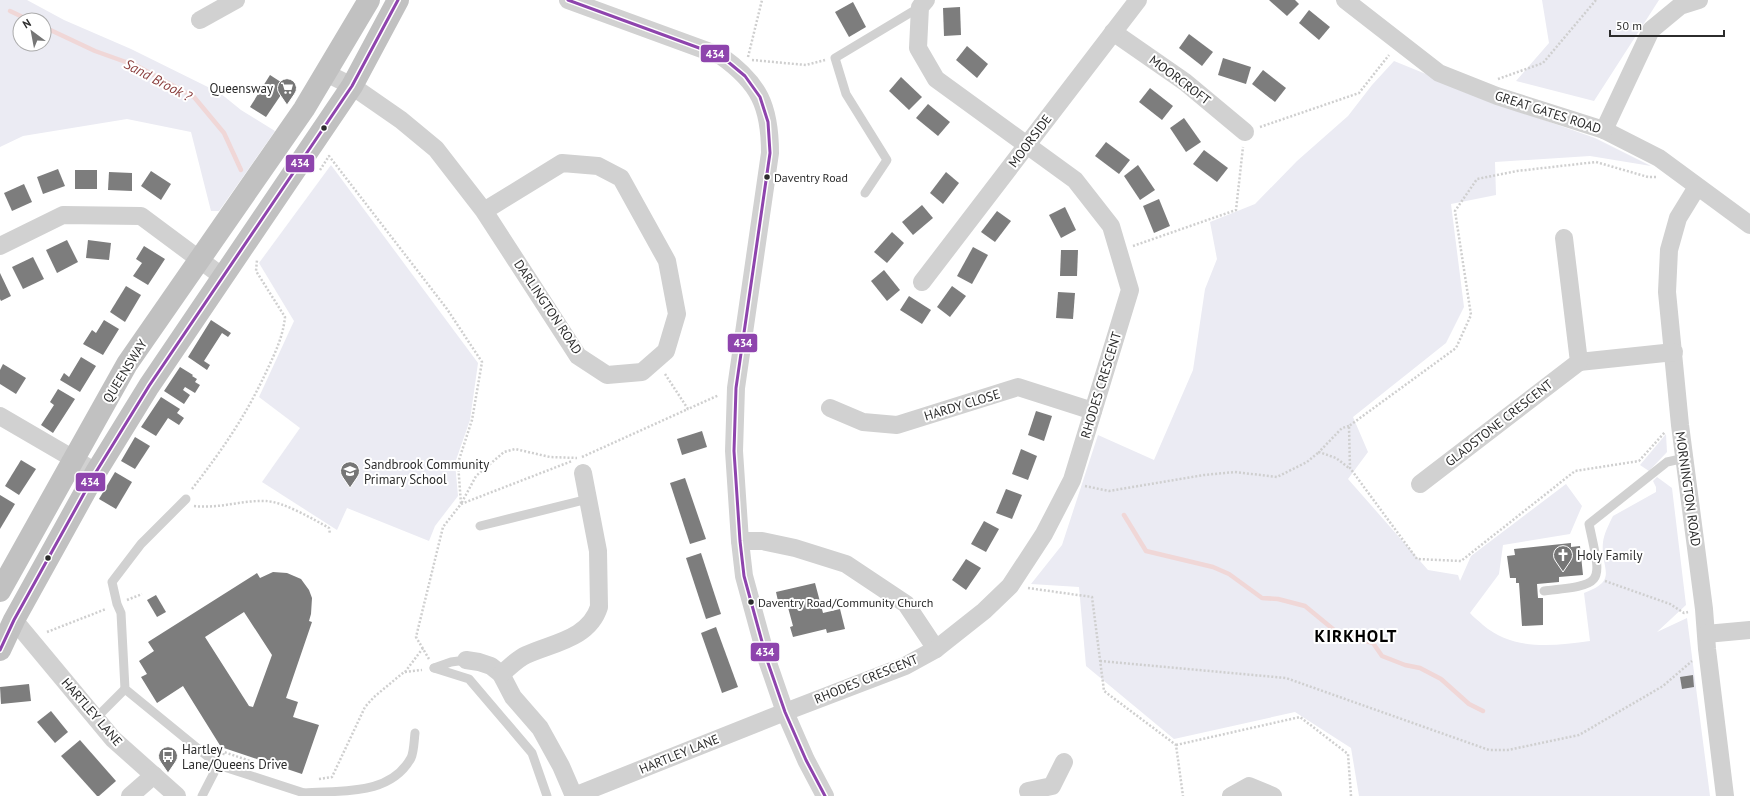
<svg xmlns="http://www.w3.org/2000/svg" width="1750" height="796" viewBox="0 0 1750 796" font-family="'PT Sans',sans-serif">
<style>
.green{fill:#ebebf3;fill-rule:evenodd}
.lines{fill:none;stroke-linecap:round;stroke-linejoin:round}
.stream{stroke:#f0d7d7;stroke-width:4.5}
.building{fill:#7d7d7d;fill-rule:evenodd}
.path{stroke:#cfcfcf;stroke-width:2.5;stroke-dasharray:2 2;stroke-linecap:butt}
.service{stroke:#d1d1d1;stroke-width:9}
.minor{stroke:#d1d1d1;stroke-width:18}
.trunk{stroke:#c1c1c1;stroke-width:22}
.bus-1-casing{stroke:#fff;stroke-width:6}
.bus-1{stroke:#8e44ad;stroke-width:3}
.bus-dot{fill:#2c2c2c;stroke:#fff;stroke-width:1.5}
.labels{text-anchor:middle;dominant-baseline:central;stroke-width:4;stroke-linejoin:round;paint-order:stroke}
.bus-label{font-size:12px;fill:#2c2c2c;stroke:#fff;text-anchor:start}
.street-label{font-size:13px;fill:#2c2c2c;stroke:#fff}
.poi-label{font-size:13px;fill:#2c2c2c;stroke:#fff;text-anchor:start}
.water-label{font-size:14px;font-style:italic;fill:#8b3e3d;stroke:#fff}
.district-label{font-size:17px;font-weight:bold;letter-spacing:1px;fill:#000;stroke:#fff}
.line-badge{stroke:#fff;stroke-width:1.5}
.badge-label{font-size:11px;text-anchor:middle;font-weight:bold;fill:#fff}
</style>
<rect width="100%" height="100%" fill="#fff"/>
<g class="green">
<path d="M0,0h27l37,20 67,29 89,44 21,17 34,21 -56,80h-8l-20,-79 -64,-13 -104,17 -23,11zM20,20h24v24h-24z"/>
<path d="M1542,0h117l-65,101 -78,-20 33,-38z"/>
<path d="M1394,61l113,46 88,31 56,28 -61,-10 -95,6 1,33 -45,9 13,103 -18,36 -93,74 15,35 -20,27 80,91 30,5 2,6 11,-25 95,-72 16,22 -12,28 -67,11 -4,29 -29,39c3,4 9,8 13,12 31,26 70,21 107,16l-6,-48c36,-13 16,-24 19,-51 1,-8 6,-18 10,-26l43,-24v-5l-3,-6 4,-4 15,11 14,117 -29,27 30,-14 23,178h-351l-8,-48 -56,-36 -121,27 -88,-73 -7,-79 -48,-3 31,-39 36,-110 56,25 39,-90 12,-81 12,-30 -7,-37 45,-18 42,-43 51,-45 24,-31z"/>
<path d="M331,165l147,198 -8,57 -15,43 3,33 -23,30 -6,15 -82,-33 -10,22 -75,-48 38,-54 -41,-31 35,-76 -35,-58z"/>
<path d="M1666,434l1,18 -18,19 -9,-6z"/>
</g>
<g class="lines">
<g class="stream">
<path d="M10,11l19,9"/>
<path d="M44,27l51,24 42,15 57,31 30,36 17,37"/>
<path d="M1124,515l22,36 67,16 16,7 33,24 16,1 27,7 34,28 34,9 9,13 23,9 15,3 21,11 28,25 14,7"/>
</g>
</g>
<g class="building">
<path d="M1269,0h26l4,4 -12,12z"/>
<path d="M853,2l13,25 -17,10 -14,-25z"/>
<path d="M960,7l1,28 -17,1 -1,-28z"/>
<path d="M1309,10l21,17 -11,13 -20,-17z"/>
<path d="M1189,34l24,18 -11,14 -23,-18z"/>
<path d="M967,46l21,18 -11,14 -21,-18z"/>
<path d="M1223,58l28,9 -5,17 -28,-9z"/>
<path d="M1263,70l23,18 -11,14 -23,-18z"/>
<path d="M270,75l17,11 -21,31 -16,-10z"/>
<path d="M901,77l21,20 -13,13 -20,-19z"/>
<path d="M1150,88l23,18 -11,14 -23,-18z"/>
<path d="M928,104l22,18 -12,14 -22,-18z"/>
<path d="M1184,118l17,24 -15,10 -16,-24z"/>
<path d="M1106,142l24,18 -11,14 -24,-18z"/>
<path d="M1204,150l24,18 -11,14 -24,-18z"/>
<path d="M1138,165l17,25 -15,10 -16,-24z"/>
<path d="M58,169l7,17 -22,8 -6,-17z"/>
<rect x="75" y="170" width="22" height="19"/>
<path d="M151,171l20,13 -10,16 -20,-14z"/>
<path d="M109,172l23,1v18l-24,-1z"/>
<path d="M946,172l13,11 -16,21 -13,-11z"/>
<path d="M24,184l8,18 -20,9 -8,-18z"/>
<path d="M1159,199l11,27 -16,7 -11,-27z"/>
<path d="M922,205l11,13 -20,17 -11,-13z"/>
<path d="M1065,207l11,23 -15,8 -12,-23z"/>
<path d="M997,211l14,10 -16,21 -14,-10z"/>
<path d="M892,232l12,11 -17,20 -13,-11z"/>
<path d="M67,240l11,22 -21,11 -11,-23z"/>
<path d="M88,240l23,3 -2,17 -23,-2z"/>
<path d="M144,246l21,13 -17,26 -15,-9 9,-13 -6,-4z"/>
<path d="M973,247l15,8 -16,29 -15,-8z"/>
<path d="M1061,250h17l-1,26h-17z"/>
<path d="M33,257l11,22 -21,10 -11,-22z"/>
<path d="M884,270l16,20 -13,11 -16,-20z"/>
<path d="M0,273l11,23 -10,5 -1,-2z"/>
<path d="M126,286l15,9 -16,27 -15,-10z"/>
<path d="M952,286l14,10 -16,21 -13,-10z"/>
<path d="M1058,292l17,1 -2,26 -17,-1z"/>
<path d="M909,296l22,14 -9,14 -22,-14z"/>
<path d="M104,320l15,9 -16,26 -20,-11 9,-14 4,3z"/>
<path d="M211,320l20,13 -3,4 -6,-4 -18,28 6,4 -3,5 -19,-13z"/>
<path d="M81,357l15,9 -16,26 -20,-12 4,-7 5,4z"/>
<path d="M3,364l23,14 -10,16 -16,-10v-14z"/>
<path d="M180,367l13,8 -1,1 5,3 -2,3 5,3 -5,8 -10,-6 -2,3 7,5 -6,9 -20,-13z"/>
<path d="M58,389l17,10 -22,34 -12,-8 13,-20 -4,-3z"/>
<path d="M161,397l19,12 -3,4 7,5 -5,7 -11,-7 -12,18 -15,-9z"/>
<path d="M1036,411l16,5 -8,25 -16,-6z"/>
<path d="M702,431l5,16 -25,8 -5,-16z"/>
<path d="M135,437l15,9 -15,23 -14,-8z"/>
<path d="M1021,449l16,7 -9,24 -16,-6z"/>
<path d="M21,460l15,9 -17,26 -14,-9z"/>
<path d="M115,472l17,10 -16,27 -17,-10z"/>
<path d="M685,478l21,61 -16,5 -20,-61z"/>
<path d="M1006,489l16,6 -10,24 -16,-6z"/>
<path d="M0,495l15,9 -15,25z"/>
<path d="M984,521l15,8 -13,23 -15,-8z"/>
<path d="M1571,543v4l9,-1 3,29 -24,2v5l-22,2 1,14h5v27l-21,1 -3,-43h-3v-5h-6l-3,-22 8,-1 -1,-6z"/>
<path d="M701,553l20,61 -15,5 -20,-61z"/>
<path d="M966,559l15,9 -15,22 -14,-10z"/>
<path d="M273,572l14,1 14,6 8,11 3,8 -1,16 -2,7 3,1 -26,76 12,4 -5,15 26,8 -17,49 -81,-27 -38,-61 -26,17 -16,-26 6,-3 -8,-13 15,-10 -6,-9 109,-69 3,5zM244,612l28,43 -19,52 -4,-1 -44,-69z"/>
<path d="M815,583l8,30 17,-4 5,20 -18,4 -1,-4 -33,8 -3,-10 3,-1 -7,-26 -8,1 -2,-9z"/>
<path d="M156,595l10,17 -9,5 -10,-17z"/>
<path d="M716,627l22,60 -16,6 -21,-60z"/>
<path d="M1693,675l1,12 -12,2 -2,-12z"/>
<path d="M29,684l2,17 -30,3 -1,-17z"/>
<path d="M51,711l17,21 -13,11 -18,-21z"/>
<path d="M80,740l36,41 -17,15h-2l-36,-40z"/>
</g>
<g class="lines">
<g class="path">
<path d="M748,57l14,-57"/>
<path d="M752,60l54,5 19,-5"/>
<path d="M1498,79l45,-16 53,-63"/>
<path d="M1260,127l99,-34 30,-38"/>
<path d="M320,170l9,-14 118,153 35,53 -10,58 -14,43 3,41 15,-28 28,-24 11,-3 35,8 27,1"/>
<path d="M1656,177h-8l-52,-15 -79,9 -40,8 -22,32 16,104 -15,33 -107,78 1,42 67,91 44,2 114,-90 64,-10 26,-29"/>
<path d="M1133,246l103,-36 7,-63"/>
<path d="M665,374l23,35 31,-14"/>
<path d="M1349,426l-7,2 -23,24 17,6 13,10"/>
<path d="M582,457l106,-48"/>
<path d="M1085,486l24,5 95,-16 31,-3 42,5 30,-15 12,-10"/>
<path d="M192,489c31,-40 55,-75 76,-121 8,-17 15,-32 17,-51l-29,-46 1,-11"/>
<path d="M194,506c25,3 48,-6 72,-5 18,1 47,18 63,27l1,6"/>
<path d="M1605,581l65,23 14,9 4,-1"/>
<path d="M1028,588l64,9 12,94 72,54 7,51"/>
<path d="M127,600l15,-6"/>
<path d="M47,632l59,-23"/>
<path d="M429,659l-13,-22 27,-110 18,-23 111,-43"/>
<path d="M1100,661l186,17 203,72h19l71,-15 84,-49 29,-25"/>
<path d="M405,672l18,-24"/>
<path d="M1176,745l124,-28 48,37 3,42"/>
<path d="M223,755l1,-3 29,10"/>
<path d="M319,779l13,-2 33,-70 9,-10 30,-25 18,-2"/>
</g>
<g class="service">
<path d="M865,193l22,-33 -41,-66 -11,-36 85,-51"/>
<path d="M186,499l-45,45 -29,38 5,22 4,9 4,76 93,76 86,28"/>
<path d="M480,526l108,-27"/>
<path d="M1544,591c62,-7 58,-6 45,-67l78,-62 18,-4"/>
<path d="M434,668l35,11 63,74 15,43"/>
<path d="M434,668l17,-6 15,-2"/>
<path d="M96,718l29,-29"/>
<path d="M202,796l16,-31"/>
<path d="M304,796v-3c38,-3 86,3 107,-35 3,-6 3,-17 4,-25"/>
</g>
<g class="minor">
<path d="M568,0l153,56c38,27 49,50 49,97l-34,235 -2,63 6,90 4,35 23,84 18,52 21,48 19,36"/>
<path d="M1345,0l94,73 58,23 107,34 55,28 91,67"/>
<path d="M200,20l36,-20"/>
<path d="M1113,32l72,50 60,50"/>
<path d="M326,73l26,13 49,34 35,29 48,62 78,-48 36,3 23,12 46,83 10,53 -11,37 -24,21 -35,3 -29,-19 -94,-145"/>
<path d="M1604,130l47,-100 29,-24 19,-6"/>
<path d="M1697,187l-19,31 -9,32 -2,42 13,133 24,184 3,40 18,147"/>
<path d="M0,246l63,-31 78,1 82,61"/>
<path d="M922,282l216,-282"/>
<path d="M1579,362l95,-10"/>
<path d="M830,408l33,14 34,3 121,-38 75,24"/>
<path d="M0,416l96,56"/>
<path d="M1420,484l159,-122 -15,-124"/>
<path d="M740,541h22l33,7 51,16 60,40 30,45"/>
<path d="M14,620l99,119 64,57"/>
<path d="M1706,634l44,-4"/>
<path d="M466,660l13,2 12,4 10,8 12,23 27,31 21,38 13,30"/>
<path d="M501,674c8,-6 16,-15 25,-19 26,-12 63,-16 73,-48l-1,-56 -15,-78"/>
<path d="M1028,791l24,-5 12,-24"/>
<path d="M130,796l24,-21"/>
<path d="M574,796l211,-84 120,-46 31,-17 48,-38 26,-25 34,-52 28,-54 58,-190 -19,-64 -36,-46 -139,-101 -18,-31 2,-41 6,-7"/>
<path d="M1231,796l18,-10 24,10"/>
</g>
<g class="trunk">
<path d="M0,591l127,-227 177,-255 65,-109"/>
<path d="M0,650l14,-30 82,-148 53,-86 203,-300 46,-86"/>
</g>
<g class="bus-1-casing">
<g id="bus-1">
<path d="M568,0l153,56 24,20 15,21 8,25 2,31 -34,235 -2,63 6,90 4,35 23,84 18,52 21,48 19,36"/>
<path d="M0,650l14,-30 82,-148 53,-86 203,-300 46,-86"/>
</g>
</g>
<use href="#bus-1" class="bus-1"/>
</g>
<defs>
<g id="supermarket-pin" transform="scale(1)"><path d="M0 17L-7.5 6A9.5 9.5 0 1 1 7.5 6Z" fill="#767676" stroke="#fff"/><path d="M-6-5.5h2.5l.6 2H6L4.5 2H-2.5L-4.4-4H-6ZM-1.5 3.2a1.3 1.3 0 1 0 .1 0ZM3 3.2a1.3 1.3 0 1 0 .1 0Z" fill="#fff"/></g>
<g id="school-pin" transform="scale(1)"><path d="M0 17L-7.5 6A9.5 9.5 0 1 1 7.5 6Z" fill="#767676" stroke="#fff"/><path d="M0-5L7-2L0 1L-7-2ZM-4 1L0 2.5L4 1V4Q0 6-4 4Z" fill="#fff"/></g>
<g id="church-pin" transform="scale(1)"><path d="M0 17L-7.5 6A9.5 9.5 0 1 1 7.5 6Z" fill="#767676" stroke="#fff"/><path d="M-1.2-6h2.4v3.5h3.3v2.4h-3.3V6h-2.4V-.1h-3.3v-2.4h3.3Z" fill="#fff"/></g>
<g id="bus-pin" transform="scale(1)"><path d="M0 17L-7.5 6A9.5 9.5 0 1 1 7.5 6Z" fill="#767676" stroke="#fff"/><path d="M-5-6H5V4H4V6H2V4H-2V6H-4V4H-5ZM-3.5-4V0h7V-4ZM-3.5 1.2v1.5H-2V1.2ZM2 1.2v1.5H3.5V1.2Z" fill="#fff"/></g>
</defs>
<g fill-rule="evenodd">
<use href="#supermarket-pin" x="287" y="88"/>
<use href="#school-pin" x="350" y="471"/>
<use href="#church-pin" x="1563" y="555"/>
<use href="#bus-pin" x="168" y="756"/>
</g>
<g class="bus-dot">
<circle cx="324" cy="128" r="3.5"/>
<circle cx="767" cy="177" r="3.5"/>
<circle cx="48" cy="558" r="3.5"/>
<circle cx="751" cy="602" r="3.5"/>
</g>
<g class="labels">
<g class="bus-label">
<text x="774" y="177">Daventry Road</text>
<text x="758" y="602">Daventry Road/Community Church</text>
</g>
<g class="street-label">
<text transform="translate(1180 80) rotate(37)">MOORCROFT</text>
<text transform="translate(1548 112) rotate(18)">GREAT GATES ROAD</text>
<text transform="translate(1030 141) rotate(-53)">MOORSIDE</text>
<text transform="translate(548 307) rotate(56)">DARLINGTON ROAD</text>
<text transform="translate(125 371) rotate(-58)">QUEENSWAY</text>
<text transform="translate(1101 385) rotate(-73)">RHODES CRESCENT</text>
<text transform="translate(962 405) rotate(-17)">HARDY CLOSE</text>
<text transform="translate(1499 423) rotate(-38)">GLADSTONE CRESCENT</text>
<text transform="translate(1688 489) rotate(82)">MORNINGTON ROAD</text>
<text transform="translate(866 679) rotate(-22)">RHODES CRESCENT</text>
<text transform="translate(92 712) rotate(49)">HARTLEY LANE</text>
<text transform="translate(679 754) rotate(-22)">HARTLEY LANE</text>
</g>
<g class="poi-label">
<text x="273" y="88" text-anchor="end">Queensway</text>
<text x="364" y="464">Sandbrook Community<tspan x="364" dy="15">Primary School</tspan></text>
<text x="1577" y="555">Holy Family</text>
<text x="182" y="749">Hartley<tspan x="182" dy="15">Lane/Queens Drive</tspan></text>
</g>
<g class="water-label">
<text transform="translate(158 80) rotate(28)">Sand Brook ?</text>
</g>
<g class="district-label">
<text x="1356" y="636">KIRKHOLT</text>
</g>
</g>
<g class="line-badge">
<rect x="700" y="44" width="30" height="19" rx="4" fill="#8e44ad"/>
<rect x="285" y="154" width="30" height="19" rx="4" fill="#8e44ad"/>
<rect x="727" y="333" width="31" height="20" rx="4" fill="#8e44ad"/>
<rect x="75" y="472" width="31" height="20" rx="4" fill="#8e44ad"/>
<rect x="750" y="642" width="30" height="20" rx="4" fill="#8e44ad"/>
</g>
<g class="badge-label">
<text x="715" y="58">434</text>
<text x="300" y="167">434</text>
<text x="743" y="347">434</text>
<text x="90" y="486">434</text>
<text x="765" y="656">434</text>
</g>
<g transform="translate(32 32) rotate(328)"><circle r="19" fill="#ffffff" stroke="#ababab"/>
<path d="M0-3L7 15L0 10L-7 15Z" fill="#767676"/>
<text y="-6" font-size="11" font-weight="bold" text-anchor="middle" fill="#2c2c2c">N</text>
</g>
<path d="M1610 30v6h114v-6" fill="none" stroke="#2c2c2c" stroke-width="2"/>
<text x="1616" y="30" font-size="12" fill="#2c2c2c" stroke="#ffffff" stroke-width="3" paint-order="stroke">50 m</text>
</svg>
